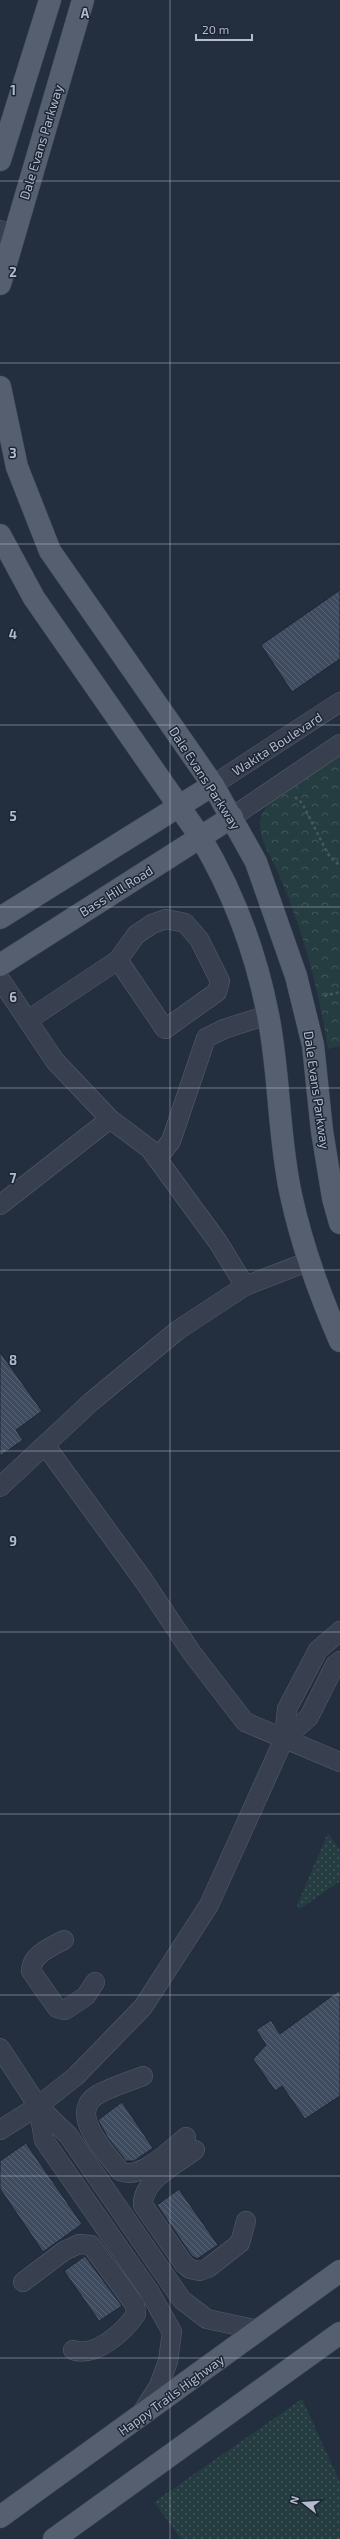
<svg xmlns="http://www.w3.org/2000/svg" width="340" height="2539" viewBox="0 0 340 2539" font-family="'Exo 2',sans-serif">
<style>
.grass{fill:url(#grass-dots)}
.park{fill:url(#park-crowns)}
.building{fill:url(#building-back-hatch);stroke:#1e2736}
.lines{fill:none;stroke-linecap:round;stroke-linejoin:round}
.minor-casing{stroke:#565e6d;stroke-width:20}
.major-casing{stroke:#414958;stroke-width:23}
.path{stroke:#43595d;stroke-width:2.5;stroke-dasharray:3 3;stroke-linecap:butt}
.minor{stroke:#38404f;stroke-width:19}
.major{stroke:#555f6f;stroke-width:22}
.grid{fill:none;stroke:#b4bbca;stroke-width:1;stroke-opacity:0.55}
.labels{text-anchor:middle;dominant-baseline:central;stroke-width:3;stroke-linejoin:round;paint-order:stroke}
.street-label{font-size:13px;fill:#b4bbca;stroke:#1c2534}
.grid-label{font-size:13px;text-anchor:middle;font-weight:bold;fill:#b4bbca;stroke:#1c2534;stroke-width:3;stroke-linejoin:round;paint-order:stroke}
</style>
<defs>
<pattern id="grass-dots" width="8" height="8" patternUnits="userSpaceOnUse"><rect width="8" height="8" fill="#253c40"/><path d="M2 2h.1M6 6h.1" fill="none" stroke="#42565a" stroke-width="1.8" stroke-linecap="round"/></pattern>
<pattern id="park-crowns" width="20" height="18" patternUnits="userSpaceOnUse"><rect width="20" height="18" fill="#253c40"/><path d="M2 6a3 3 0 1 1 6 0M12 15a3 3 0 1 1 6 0" fill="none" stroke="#42565a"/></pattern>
<pattern id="building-back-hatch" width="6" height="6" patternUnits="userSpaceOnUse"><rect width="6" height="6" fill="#3f4b5f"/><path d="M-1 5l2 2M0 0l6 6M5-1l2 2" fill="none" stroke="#586375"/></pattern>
</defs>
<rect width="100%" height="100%" fill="#232e3f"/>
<g class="grass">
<path d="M328,1833l12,17v31l-40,28 -3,-4z"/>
<path d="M302,2399l38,83v57h-159l-27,-37z"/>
</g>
<path class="park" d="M340,754v292l-12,3c-10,-64 -27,-125 -53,-183 -8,-16 -21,-36 -12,-54 7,-15 61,-47 77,-58z"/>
<g class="building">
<path d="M340,590v69l-48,33 -31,-47z"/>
<path d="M0,1352l42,59 -26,19 7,10 -23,16z"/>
<path d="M340,1990v106l-35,23 -23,-33 -7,5 -22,-32 13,-14 -10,-15 15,-10 9,14z"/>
<path d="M122,2102l31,46 -19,13h-8l-18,-23 -10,-18z"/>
<path d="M26,2143l56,81 -39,28 -43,-63v-28z"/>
<path d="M179,2189l39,56 -21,14 -5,-3 -35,-51z"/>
<path d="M85,2256l37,50 -23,15 -35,-50z"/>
</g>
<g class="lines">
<g class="minor-casing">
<g id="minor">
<path d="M0,230l14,4"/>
<path d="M213,785l127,-83"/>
<path d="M232,817l108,-73"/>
<path d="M0,979l55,82 55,58 40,30 68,93 27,44"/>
<path d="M28,1020l90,-60 18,-25 16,-11 14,-5 19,4 14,16 21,42 -3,11 -52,37 -47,-69"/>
<path d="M157,1159l14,-18 35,-103 18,-9 44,-14"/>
<path d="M0,1205l110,-86"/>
<path d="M45,1445l99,136 48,72 53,69 95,40"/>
<path d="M0,1487l91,-85 87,-72 67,-44 62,-24"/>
<path d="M284,1739l25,-22 26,-52 5,-4"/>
<path d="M64,1940c-13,7 -33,15 -33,31l26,37 8,2 21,-14 9,-14"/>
<path d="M0,2048l38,58 30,29 114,165 25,19 52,11"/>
<path d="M143,2076c-15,6 -32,11 -46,19 -30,19 10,58 23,76 20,10 50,-21 66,-34"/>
<path d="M38,2106l6,34 105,151 23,41 -4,29 -9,25 -16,25"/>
<path d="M0,2130l38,-24 38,-30 67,-69 66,-102 75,-166 3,-30 31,-59 22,-19"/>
<path d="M195,2150c-18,14 -53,30 -52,55l41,59 6,5 10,2 8,-3 32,-25 6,-22"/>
<path d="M23,2282l41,-31 15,-7 12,1 44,60 1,9c-12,18 -41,44 -63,36"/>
</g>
</g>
<g class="major-casing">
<g id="major">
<path d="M0,160l50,-160"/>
<path d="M0,284l83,-284"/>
<path d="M0,387l17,80 33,84 163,234 43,77 40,114 17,69 9,86 11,67 7,25"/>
<path d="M0,535l34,63 167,240c32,54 55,115 67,177 12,59 10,121 23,180 11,51 28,98 49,146"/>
<path d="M0,918l213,-133"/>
<path d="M0,965l232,-148"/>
<path d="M0,2517l340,-246"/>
<path d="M54,2539l286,-206"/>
</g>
</g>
<g class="path">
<path d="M295,797l7,6 26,51 12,12"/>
<path d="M324,996l16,-4"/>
</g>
<use href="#minor" class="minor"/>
<use href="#major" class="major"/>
</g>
<path class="grid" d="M170,0v2539M0,181h340M0,363h340M0,544h340M0,725h340M0,907h340M0,1088h340M0,1270h340M0,1451h340M0,1632h340M0,1814h340M0,1995h340M0,2176h340M0,2358h340"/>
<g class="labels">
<g class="street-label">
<text transform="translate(41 142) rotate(-73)">Dale Evans Parkway</text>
<text transform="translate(277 744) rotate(-33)">Wakita Boulevard</text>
<text transform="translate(205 778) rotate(57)">Dale Evans Parkway</text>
<text transform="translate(116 891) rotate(-32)">Bass Hill Road</text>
<text transform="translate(317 1090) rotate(82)">Dale Evans Parkway</text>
<text transform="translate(171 2395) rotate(-36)">Happy Trails Highway</text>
</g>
</g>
<g class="grid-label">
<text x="85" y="18">A</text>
<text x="13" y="95">1</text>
<text x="13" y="277">2</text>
<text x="13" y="458">3</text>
<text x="13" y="639">4</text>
<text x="13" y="821">5</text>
<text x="13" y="1002">6</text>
<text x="13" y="1183">7</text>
<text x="13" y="1365">8</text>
<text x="13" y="1546">9</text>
</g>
<g transform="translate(304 2503) rotate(287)" stroke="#1c2534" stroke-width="3" paint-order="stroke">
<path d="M0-3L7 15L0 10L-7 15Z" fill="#b4bbca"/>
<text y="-6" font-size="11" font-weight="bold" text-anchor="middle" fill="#b4bbca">N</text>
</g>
<path d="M196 34v6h56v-6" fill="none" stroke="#b4bbca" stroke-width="2"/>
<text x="202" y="34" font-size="12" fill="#b4bbca" stroke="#1c2534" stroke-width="3" paint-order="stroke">20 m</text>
</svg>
